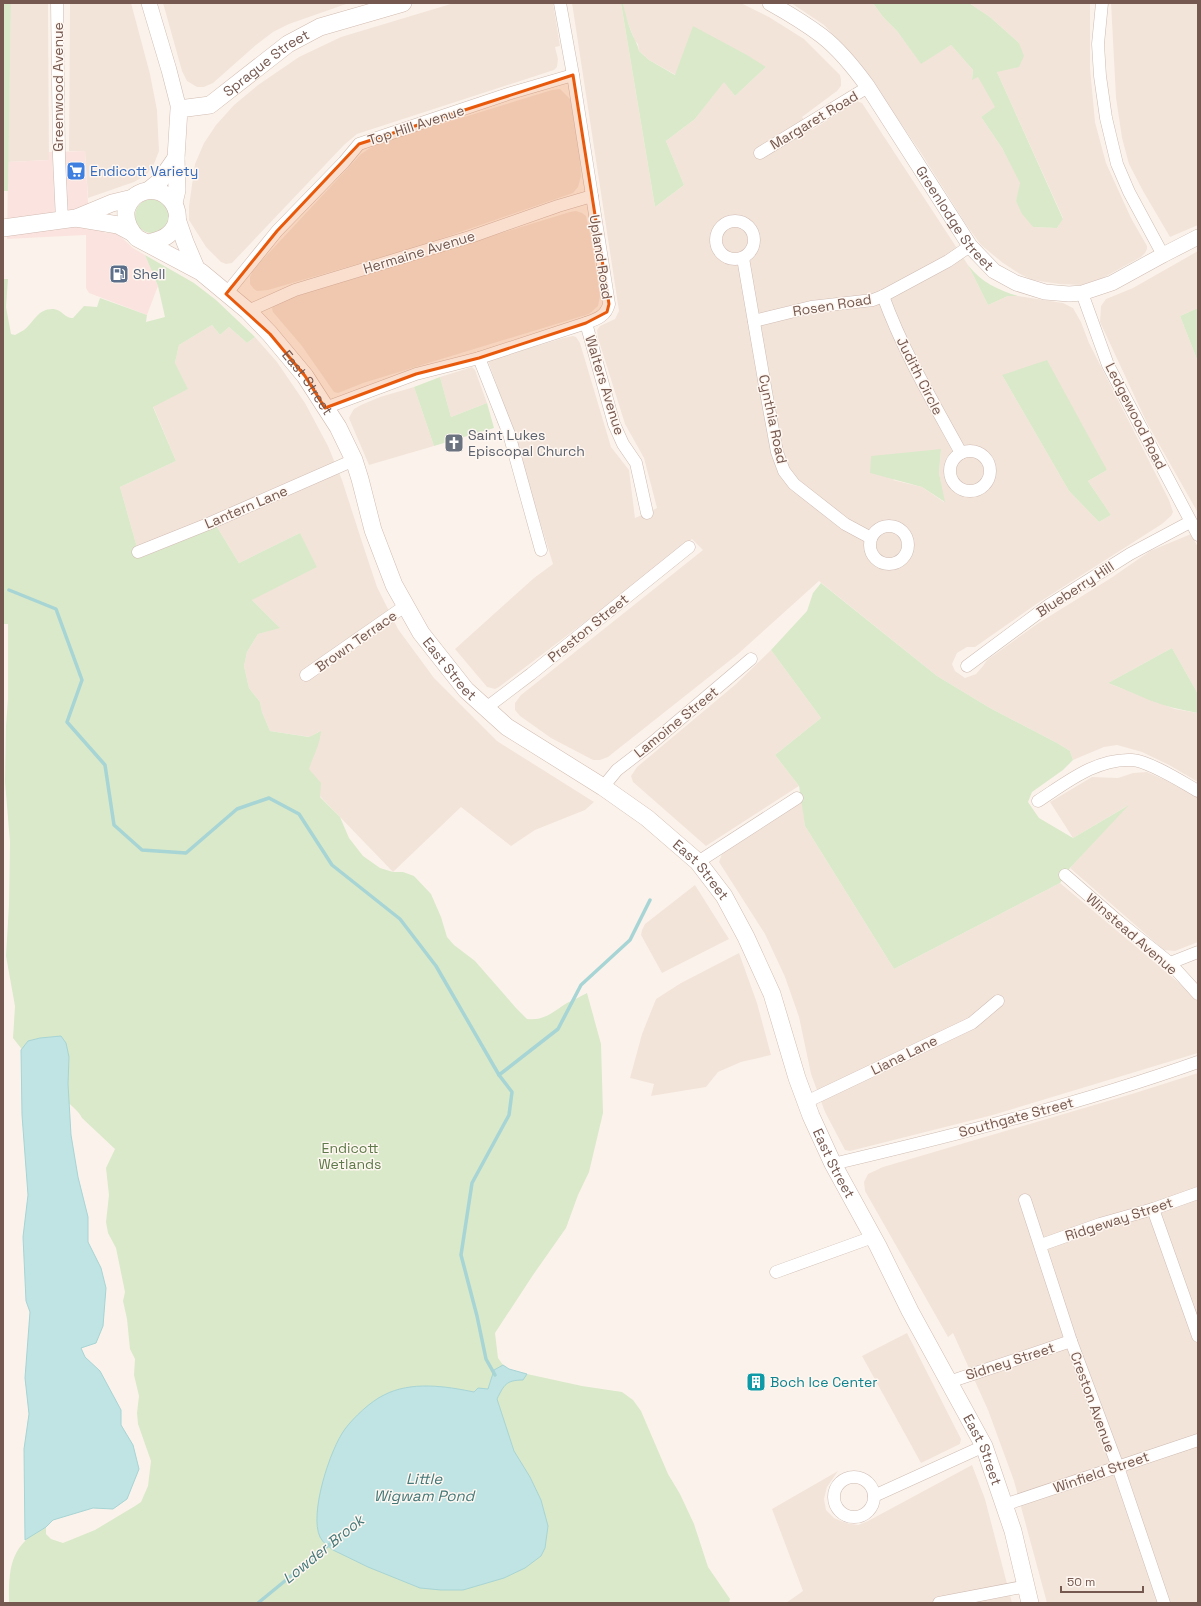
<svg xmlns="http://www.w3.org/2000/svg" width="1201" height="1606" viewBox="0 0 1201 1606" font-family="'Space Grotesk',sans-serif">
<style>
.residential{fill:#f3e4da;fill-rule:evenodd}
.commercial{fill:#fbe4e0}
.green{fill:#dae9c9}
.water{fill:#c0e4e4;stroke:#a7d4d5}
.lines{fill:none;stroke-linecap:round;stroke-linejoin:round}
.stream{stroke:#a7d4d5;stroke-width:3.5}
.minor-casing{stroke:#cfbcb3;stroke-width:13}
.tertiary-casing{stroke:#cfbcb3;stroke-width:16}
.secondary-casing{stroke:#d2bbb1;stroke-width:18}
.minor{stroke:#fff;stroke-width:12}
.tertiary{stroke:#fff;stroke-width:15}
.secondary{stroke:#fff;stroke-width:17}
.marked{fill:#e8590c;fill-opacity:0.2;stroke:#e8590c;stroke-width:3;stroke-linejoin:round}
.labels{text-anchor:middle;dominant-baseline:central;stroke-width:3;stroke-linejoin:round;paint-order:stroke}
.street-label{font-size:14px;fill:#75584f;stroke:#fef7f1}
.shop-label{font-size:14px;fill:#366cbe;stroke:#fef7f1;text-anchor:start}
.service-label{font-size:14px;fill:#4e5e75;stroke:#fef7f1;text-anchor:start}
.worship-label{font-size:14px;fill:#5b616d;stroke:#fef7f1;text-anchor:start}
.park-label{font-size:14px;fill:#5e7a48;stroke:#fef7f1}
.culture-label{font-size:14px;fill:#0d838f;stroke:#fef7f1;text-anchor:start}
.water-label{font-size:15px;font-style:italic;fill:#437778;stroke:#fef7f1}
</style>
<rect width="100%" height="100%" fill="#fbf3eb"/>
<g class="residential">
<path d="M11,3h37l1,157 -41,2z"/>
<path d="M70,3h61l19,71 7,36 2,41 -5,13 -8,11 -12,7 -46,16 -3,-47h-16z"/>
<path d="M163,3h186l-60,21 -16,8 -17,13 -43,38 -9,4h-7l-10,-6 -5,-10z"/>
<path d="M454,3h99l7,43 -5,1 3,12 -1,8 -3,3 -197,64 -13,11 -112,118 -6,1 -5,-2 -15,-15 -17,-27v-14l6,-42 9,-21 12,-18 18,-20 24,-20 41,-28 42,-20z"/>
<path d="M572,3h49l34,204 29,-22 -18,-44 29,-22 29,-38 11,15 31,-29 -90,8 -27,-15 -10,-9 -1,-7 -3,-3 -10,-26 -2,-12h118l28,14 35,22 36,36 1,5v6l-4,5 -35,26 10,13 45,-29 5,2 106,162 20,40 20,-9h10l45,7 10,5 8,14 8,21 80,157 4,12 -2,4 -9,8 -124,79 -63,44h-8l-10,6 -5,11 3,7 10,7 11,-4 7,-8 4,-6 50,-36 74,-46 39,-27 41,-17 7,13v147l-26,-46 -64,35 67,26 23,4v69l-29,-17 -27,-13 -25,-7 -13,2 -31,13 -3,-9 -13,-8 -67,-35 -53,-32 -118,-95 -81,73 -130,103 -8,3h-7l-42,-22 -31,-22 -5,-6v-7l6,-8 182,-145 -11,-11 -29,24 -164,124 -4,2 -8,-2 -32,-38 79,-71 19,-14 -47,-153 -18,-50 75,-23 10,-2 3,1 4,6 31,104 18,23 6,48 22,-10 -13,-50 -19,-34 -27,-86 -1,-8 3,-4 15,-7 4,-8zM1002,375l105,95 -19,11 23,34 -12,7 -30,-31zM941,449l-2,24 5,29 -22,-15 -29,-7z"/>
<path d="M791,3h82l10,14 14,14 24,32 30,-18 22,25 -1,9 6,-3 18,31 -15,10 21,31 19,35 -5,18 17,26 24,1 6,-10 -66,-146 22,-29 -29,-26 -21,-14h121v65l5,54 11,41 25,55 16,28v3l-2,4 -4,4 -40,22 -20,6 -22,-1 -27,-4 -12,-6 -17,-11 -22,-18 -14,-19 -46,-73 -43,-63 -41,-51 -13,-14z"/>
<path d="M1111,3h87v222l-28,12 -27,-46 -14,-27 -7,-26 -6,-40z"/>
<path d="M560,89l10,10 8,30 3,47 -3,11 -5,6 -150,52 -155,45 -11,1 -3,-2 -4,-5v-7l3,-7 108,-116 9,-6 16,-7 166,-51z"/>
<path d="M576,211l6,2 4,3 5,23 9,57 -2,10 -9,8 -226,69 -25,10 -4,-1 -32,-46 -29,-34 -1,-4 3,-4 9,-4 286,-88z"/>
<path d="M1198,251v57l-18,8 18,46v151l-51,-90 -47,-101 1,-16 5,-7 27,-11z"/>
<path d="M212,325l8,10 9,-8 18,16 8,-6 22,25 28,41 23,43 14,34 21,65 14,42 21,42 36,49 63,63 97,61 -9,8 -50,20 -24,16 -50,-39 -68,65 -108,-112 35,-29 -10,6 -40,-6 -8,-19 -2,-10 -11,-14 -5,-22 3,-14 11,-18 21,-7 -27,-27 48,-67 -61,30 -22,-36 -77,31 -20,-71 56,-26 -23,-55 22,-43 4,-18z"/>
<path d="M472,367l3,3 12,33 -36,14 -11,-40z"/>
<path d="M414,387l20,59 -65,19 -18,-42 -2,-5 2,-4 3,-5 7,-4 19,-8z"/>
<path d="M771,650l50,68 -46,37 24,31 -93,60 -73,-64 -2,-6 6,-9 99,-83z"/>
<path d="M1147,772l18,8 33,18v144l-23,9 -11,-1 -94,-82 57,-62 -54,32 -23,-36 42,-25 26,1 15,-5z"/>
<path d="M802,801l3,25 89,143 166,-86 130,109 8,9v52l-205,62 -143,36 -5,-1 -20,-38 -14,-38 -12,-57 -14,-40 -20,-43 -46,-72 3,-8z"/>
<path d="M695,885l34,54 -67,34 -21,-38 1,-5 3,-6z"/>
<path d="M739,953l18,50 14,52 -30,7 -23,10 -12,15 -55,9 3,-12 -24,-6 12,-44 14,-35 25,-16z"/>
<path d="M1198,1073v530h-151l-33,-122 -26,-71 -35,-77 -5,4 -83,-146 -1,-9 4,-8 15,-7 252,-74z"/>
<path d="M907,1333l54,106 -1,5 -39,19 -59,-107z"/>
<path d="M972,1465l13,34 27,104h-226l17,-12 -31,-82 66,-38 -11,16 -3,12 2,11 8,8 12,5 12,2 10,-4z"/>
</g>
<path class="commercial" d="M85,151l3,51 17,31h10l5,3 13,12 12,7 13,31 -11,29 -58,-22 -3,-5v-53l-79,4 1,-77 41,-2v-8z"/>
<g class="green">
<path d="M3,3h8l-3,188h-5z"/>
<path d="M621,3h2c2,10 7,28 12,37 2,5 3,6 4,11l10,9 26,15 18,-49 54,29 19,12 -31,29 -11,-14 -29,37 -29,22 18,44 -29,22z"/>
<path d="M873,3h96l21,14 29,26 5,13 -5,11 -22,5 66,147 -6,9 -24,-1 -11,-13 -6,-13 4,-18 -18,-35 -21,-31 14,-10 -17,-30 -6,3 1,-10 -22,-25 -30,19 -24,-33 -14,-14z"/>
<circle cx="152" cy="216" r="17"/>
<path d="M145,255l49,28 22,17 39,37 -8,6 -18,-16 -9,8 -8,-10 -33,20 -4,18 13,26 -35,18 23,54 -56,26 20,71 77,-31 22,36 61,-30 17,34 -65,33 28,28 -22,6 -11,18 -3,14 5,22 11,14 2,10 8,19 39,6 12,-6c-1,14 -8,25 -12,38l12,14 -1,14 20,20 9,21 14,18 17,12 13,4h10l11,4 17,18 10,23 6,20 7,8 21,16 41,47 11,11c17,2 26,-7 40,-16 6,-3 13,-6 20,-10l14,51 2,69 -14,59 -11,23 -12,33 -33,47 -38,58 3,25 16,22h9l4,-6 55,12 40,6 11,8 8,11 27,63 12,20 14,30 14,43 22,32 -1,4h-720c0,-22 -1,-45 16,-62 5,-6 14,-9 21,-14v7l5,5 12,4 32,-13 40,-24 6,-4 7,-16 3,-25 -13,-37 -1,-11 2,-17 -5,-21 1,-16 -5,-10 -3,-30 -4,-18 2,-9 -9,-44 -8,-15 -2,-11 3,-27 -3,-27 9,-19 -33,-31c-4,-8 -13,-14 -19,-20 -17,-20 -34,-39 -50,-60l2,-32 -9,-50 3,-51 1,-63 -5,-60 1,-56 2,-27v-75h-5v-345h5l-2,28 5,27 4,1c3,-2 6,-3 9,-5 10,-8 14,-22 30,-21 8,1 12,10 19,9l11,-12 13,1 3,-9 47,17 -1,7 19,-5 -7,-31z"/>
<path d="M968,265c13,17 30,25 50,31h-10l-20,9z"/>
<path d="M1198,308v54l-18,-46z"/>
<path d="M1047,360l60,110 -19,11 23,34 -12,7 -30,-31 -67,-116z"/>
<path d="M440,377l11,40 36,-14 7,25 -60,18 -20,-59z"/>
<path d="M941,449l-2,24 6,29 -23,-15 -52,-14 1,-17z"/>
<path d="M821,583l116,93 53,32 67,35 13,8 3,9 -10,10 -31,22 -4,10 11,16 34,20 56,-33 -59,63 -10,15 -166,86 -89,-143 -6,-40 -24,-31 46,-37 -50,-68 36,-39 6,-18z"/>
<path d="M1172,648l26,46v19c-17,-3 -33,-7 -49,-13 -14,-6 -27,-12 -41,-17z"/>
</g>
<g class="water">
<path d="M61,1036l5,7 3,14 -1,27 3,51 7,42 10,40v25l13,26 5,20 -3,38 -7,17 -15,5 4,9 15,14 21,39v15l12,20 6,24 -12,30 -14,10 -20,-1 -40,12 -7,7 -21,13 -1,-91 5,-35 -4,-36 5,-66 -4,-11 -3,-64 5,-42 -6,-80 -1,-65 7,-9 12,-3z"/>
<path d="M503,1365l6,4 18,5 -4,6c-17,0 -19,5 -26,19l17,52 16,26 11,23 7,26 -3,22 -4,8 -16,12 -21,10 -41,12h-22l-21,-2 -52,-21 -35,-17c-5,-4 -10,-7 -13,-13 -11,-23 10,-88 25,-108 8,-11 26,-28 39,-34 27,-14 61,-9 90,-3l4,-4 10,1 6,-19z"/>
</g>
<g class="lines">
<g class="stream">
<path d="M9,590l47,19 26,71 -15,42 38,43 9,60 28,25 44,3 51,-44 32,-11 30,16 33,51 68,54 36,47 63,109 59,-46 23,-44 49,-45 20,-40"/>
<path d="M495,1375l-9,-16 -9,-43 -16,-61 11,-72 37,-68 3,-23 -13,-17"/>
<path d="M258,1603l72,-59"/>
</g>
<g class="minor-casing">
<g id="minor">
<path d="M57,3l2,154 3,63"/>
<path d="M1102,3l-4,41 2,32 6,42 11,46 12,28 34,63"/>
<path d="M760,153l108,-66"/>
<circle cx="735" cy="240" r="19"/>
<path d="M743,258l23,134 11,60 7,19 10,13 51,40 26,14"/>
<path d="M1082,293l26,72 90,170"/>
<path d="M226,294l51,-63 67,-69 15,-18 152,-51 62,-18"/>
<path d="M883,296c20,55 50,106 78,157"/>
<path d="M248,311l47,-21 178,-54 85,-30 34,-10"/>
<path d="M754,321l57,-14 62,-7 10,-4 65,-35 22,-15"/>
<path d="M586,323l28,101 9,20 13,19 11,50"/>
<path d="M479,358l30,76 32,116"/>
<path d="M325,408l91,-34 63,-16 107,-35c11,-4 20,-7 23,-19l-36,-229 -13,-72"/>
<circle cx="970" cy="471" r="20"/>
<circle cx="889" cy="545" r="19"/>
<path d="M138,552l70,-28 146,-64"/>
<path d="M967,666l82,-61 81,-51 60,-32"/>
<path d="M306,675l99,-69"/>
<path d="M486,708l45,-34 158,-127"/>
<path d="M603,787l14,-17 35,-27 99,-84"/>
<path d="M1038,801c28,-18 58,-43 94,-41 17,1 50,22 66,31"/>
<path d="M698,862l99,-64"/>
<path d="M1065,875l54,47 51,41 28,31"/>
<path d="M1170,963l28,-11"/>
<path d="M806,1102l166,-79 26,-22"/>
<path d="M833,1164c123,-29 246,-60 365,-102"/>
<path d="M1025,1200l46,141 47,126 46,136"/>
<path d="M1153,1209l45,127"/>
<path d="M1041,1245l59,-21 53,-15 45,-16"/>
<path d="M776,1272l97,-35"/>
<path d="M949,1382l122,-41"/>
<circle cx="854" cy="1497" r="20"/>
<path d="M874,1496l110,-50"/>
<path d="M1004,1505l194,-65"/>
<path d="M939,1603l88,-17"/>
</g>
</g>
<g class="tertiary-casing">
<g id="tertiary">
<path d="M149,3l20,67 10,39"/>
<path id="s1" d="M770,3c18,10 36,21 52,33 18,14 33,33 46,51l102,159 24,25 22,12 29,9 24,2 13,-1 30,-10 51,-28 35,-18"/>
</g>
</g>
<g class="secondary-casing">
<g id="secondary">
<path d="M149,190l11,-9 16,-23"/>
<path id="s2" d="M174,203l3,-13 -1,-32 3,-49 31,-4 78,-61 32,-17 83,-24"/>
<path d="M76,218l42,7 13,7"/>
<path d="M177,219l8,23 11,26"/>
<path d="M3,228l73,-10 36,-15 21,-5"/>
<path id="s3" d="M148,243c7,-2 14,-3 20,-8 25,-20 -5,-59 -33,-39 -4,3 -8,10 -9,15 -1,11 3,19 11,27l64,34 47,39 22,23 35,42 33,51 16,33 6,19 13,51 21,55 27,48 45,57 41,37 96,60 44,31 51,44 26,34 22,41 26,57 25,84 14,38 22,48 45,82 32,65 74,135 29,85 17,72"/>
</g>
</g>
<use href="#minor" class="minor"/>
<use href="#tertiary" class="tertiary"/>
<use href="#secondary" class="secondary"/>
</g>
<path class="marked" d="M573,75l36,229 -2,8 -21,11 -107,35 -63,16 -91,34 -20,-32 -35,-42 -44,-40 51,-63 82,-87z"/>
<defs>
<g id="supermarket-square" transform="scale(1)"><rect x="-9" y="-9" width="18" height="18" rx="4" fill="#3f7fe0" stroke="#fef7f1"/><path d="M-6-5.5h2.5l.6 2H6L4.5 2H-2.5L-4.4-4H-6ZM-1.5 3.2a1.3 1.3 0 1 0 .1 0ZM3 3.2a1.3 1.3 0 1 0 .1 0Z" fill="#fff"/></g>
<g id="fuel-square" transform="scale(1)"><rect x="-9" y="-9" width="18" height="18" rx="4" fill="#5c6f8a" stroke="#fef7f1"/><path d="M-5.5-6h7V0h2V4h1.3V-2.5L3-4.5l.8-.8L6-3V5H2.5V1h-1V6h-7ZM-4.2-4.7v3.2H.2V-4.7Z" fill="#fff"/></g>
<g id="church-square" transform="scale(1)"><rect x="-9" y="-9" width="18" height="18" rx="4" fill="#6b7280" stroke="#fef7f1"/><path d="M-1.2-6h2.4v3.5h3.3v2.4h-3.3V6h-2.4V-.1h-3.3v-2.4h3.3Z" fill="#fff"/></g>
<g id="building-square" transform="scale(1)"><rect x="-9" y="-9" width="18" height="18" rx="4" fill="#0f9aa8" stroke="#fef7f1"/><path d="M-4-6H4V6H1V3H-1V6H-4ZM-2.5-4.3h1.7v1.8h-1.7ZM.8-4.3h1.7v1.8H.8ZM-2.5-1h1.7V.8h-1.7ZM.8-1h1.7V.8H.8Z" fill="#fff"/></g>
</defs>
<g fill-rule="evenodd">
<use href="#supermarket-square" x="76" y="171"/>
<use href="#fuel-square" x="119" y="274"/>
<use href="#church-square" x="454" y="443"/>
<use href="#building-square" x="756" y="1382"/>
</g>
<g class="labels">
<g class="street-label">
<text stroke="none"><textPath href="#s2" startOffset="196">Sprague Street</textPath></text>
<text transform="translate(58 87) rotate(-90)">Greenwood Avenue</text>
<text transform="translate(814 120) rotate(-31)">Margaret Road</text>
<text transform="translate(416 125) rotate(-18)">Top Hill Avenue</text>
<text stroke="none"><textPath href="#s1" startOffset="288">Greenlodge Street</textPath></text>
<text transform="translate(419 252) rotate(-17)">Hermaine Avenue</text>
<text transform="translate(601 257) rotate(81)">Upland Road</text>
<text transform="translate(832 305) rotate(-9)">Rosen Road</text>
<text transform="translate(920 376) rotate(63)">Judith Circle</text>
<text stroke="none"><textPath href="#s3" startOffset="376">East Street</textPath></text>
<text transform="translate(605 385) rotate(73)">Walters Avenue</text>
<text transform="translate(1136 416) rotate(63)">Ledgewood Road</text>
<text transform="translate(773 419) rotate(78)">Cynthia Road</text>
<text transform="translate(246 507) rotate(-23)">Lantern Lane</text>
<text transform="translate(1075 589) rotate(-33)">Blueberry Hill</text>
<text transform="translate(588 628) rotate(-39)">Preston Street</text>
<text transform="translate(356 641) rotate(-35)">Brown Terrace</text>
<text stroke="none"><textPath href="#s3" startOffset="699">East Street</textPath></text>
<text transform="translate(676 722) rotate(-39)">Lamoine Street</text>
<text stroke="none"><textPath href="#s3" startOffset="1023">East Street</textPath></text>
<text transform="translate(1132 934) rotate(41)">Winstead Avenue</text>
<text transform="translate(904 1055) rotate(-26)">Liana Lane</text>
<text transform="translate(1016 1117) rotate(-15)">Southgate Street</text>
<text stroke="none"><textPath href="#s3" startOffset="1348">East Street</textPath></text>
<text transform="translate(1119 1219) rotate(-18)">Ridgeway Street</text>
<text transform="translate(1010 1361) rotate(-18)">Sidney Street</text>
<text transform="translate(1093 1402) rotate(70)">Creston Avenue</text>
<text stroke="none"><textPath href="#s3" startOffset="1671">East Street</textPath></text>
<text transform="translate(1101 1472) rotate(-19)">Winfield Street</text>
</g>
<g class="shop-label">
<text x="90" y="171">Endicott Variety</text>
</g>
<g class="service-label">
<text x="133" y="274">Shell</text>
</g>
<g class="worship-label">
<text x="468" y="435">Saint Lukes<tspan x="468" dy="16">Episcopal Church</tspan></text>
</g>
<g class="park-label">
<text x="350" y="1148">Endicott<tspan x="350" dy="16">Wetlands</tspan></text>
</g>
<g class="culture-label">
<text x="770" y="1382">Boch Ice Center</text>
</g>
<g class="water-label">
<text x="424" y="1478">Little<tspan x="424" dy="17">Wigwam Pond</tspan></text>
<text transform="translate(323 1549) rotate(-39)">Lowder Brook</text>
</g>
</g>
<rect width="1201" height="1606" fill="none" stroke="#75584f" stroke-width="8"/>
<path d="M1061 1586v6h82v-6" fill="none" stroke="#75584f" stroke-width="2"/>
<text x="1067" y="1586" font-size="12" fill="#75584f" stroke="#fef7f1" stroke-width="3" paint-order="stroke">50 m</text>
</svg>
